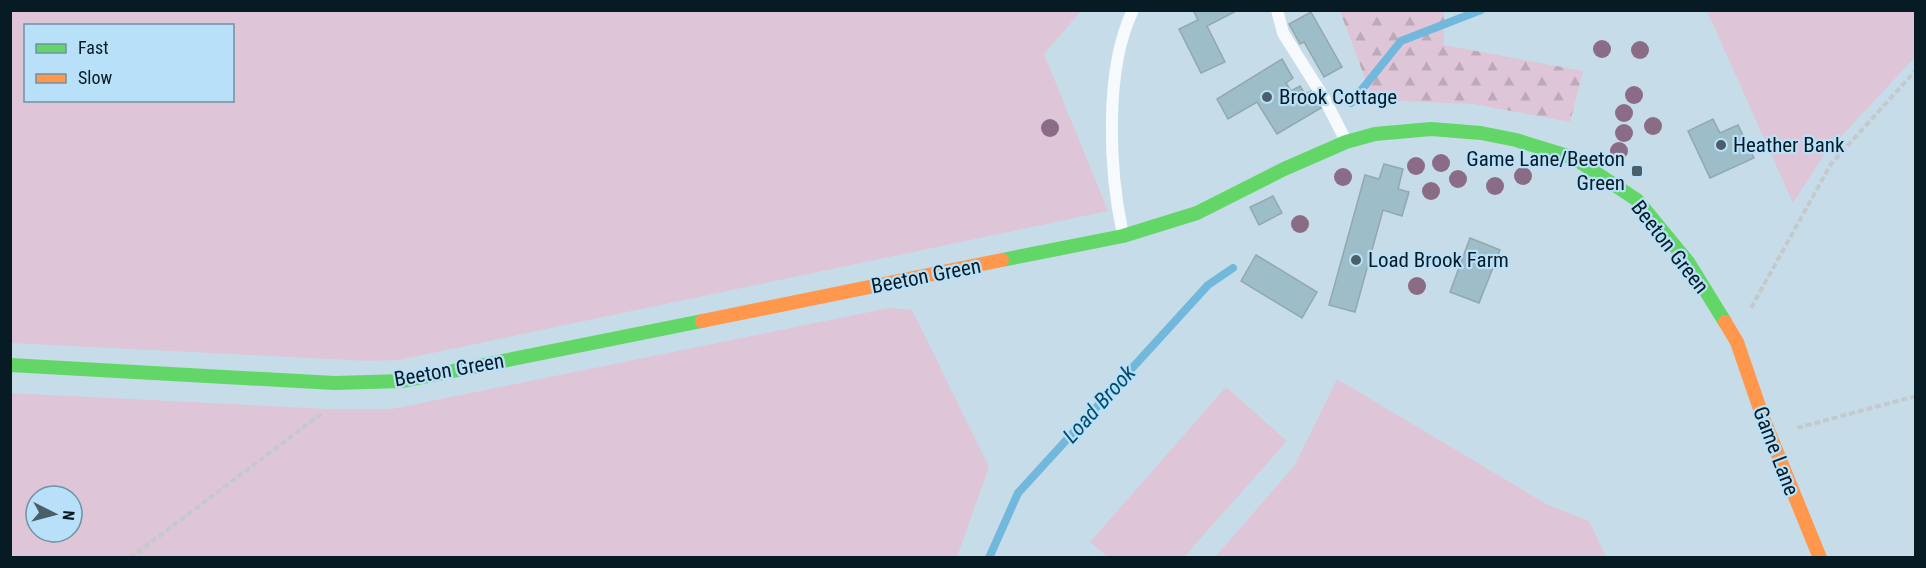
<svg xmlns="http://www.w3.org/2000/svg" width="1926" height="568" viewBox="0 0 1926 568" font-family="'Roboto Condensed',sans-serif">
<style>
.grass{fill:#dec6d8;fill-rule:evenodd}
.forest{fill:url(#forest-firs)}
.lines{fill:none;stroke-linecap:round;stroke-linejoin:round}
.stream{stroke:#72b7dc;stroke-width:8}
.building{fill:#9dbdc8;stroke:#92a8b0;stroke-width:1.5}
.path{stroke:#c3c9cd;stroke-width:4;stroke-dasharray:6 3;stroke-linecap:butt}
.lane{stroke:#f7fafc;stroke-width:12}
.fast{stroke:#63d668;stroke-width:14}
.slow{stroke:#ff974d;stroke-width:14}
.tree{fill:#8b6c87}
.poi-dot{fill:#4a5f6a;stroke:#b8e0f8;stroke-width:2}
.labels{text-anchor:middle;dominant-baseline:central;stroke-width:4.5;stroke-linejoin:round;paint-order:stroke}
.poi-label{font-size:21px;fill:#071b25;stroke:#b8e0f8;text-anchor:start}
.street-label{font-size:21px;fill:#071b25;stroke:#b8e0f8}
.water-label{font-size:22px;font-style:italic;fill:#004c6c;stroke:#b8e0f8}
</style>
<defs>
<pattern id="forest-firs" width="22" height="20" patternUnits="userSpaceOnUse" patternTransform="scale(1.5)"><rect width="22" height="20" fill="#dec6d8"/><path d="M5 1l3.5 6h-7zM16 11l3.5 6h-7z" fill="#bdaab9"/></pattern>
</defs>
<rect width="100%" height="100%" fill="#c7dce9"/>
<g class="grass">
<path d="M10,11h1071l-37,43 64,157 -709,149 -31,1 -357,-18zM26,26h206v74h-206z"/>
<path d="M1707,11h208v46l-91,98 -31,48z"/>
<path d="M889,308l23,2 77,157 -32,90h-946v-164l317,16h64zM36,496h36v36h-36z"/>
<path d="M1337,379l211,126 41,16 17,36h-391l80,-92z"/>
<path d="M1226,387l61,54 -103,116h-76l-18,-15z"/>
</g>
<path class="forest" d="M1340,11h104v34l139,26 -13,51 -97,-18 -100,-4z"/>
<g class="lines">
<g class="stream">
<path d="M1351,103l50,-62 80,-31"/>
<path d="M989,558l29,-65 190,-208 25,-17"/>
</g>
</g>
<g class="building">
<path d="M1193,10h45l-31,16 18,36 -24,11 -22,-44 19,-9z"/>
<path d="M1311,12l31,55 -18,10 -20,-35 -4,2 -11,-20z"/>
<path d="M1282,59l11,19 -7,5 5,8 9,-5 5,8 6,-3 10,17 -44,26 -20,-32 -29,17 -11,-20z"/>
<path d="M1713,119l7,14 18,-8 16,33 -44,20 -22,-47z"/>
<path d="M1384,164l19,5 -5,20 11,3 -7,24 -19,-6 -28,102 -26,-7 36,-130 14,4z"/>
<path d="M1273,196l9,17 -23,12 -9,-18z"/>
<path d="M1470,238l30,12 -21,53 -29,-11z"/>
<path d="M1256,255l61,37 -15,26 -61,-37z"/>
</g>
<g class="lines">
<g class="path">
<path d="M1751,308l80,-144 85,-94"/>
<path d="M1797,428l119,-32"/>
<path d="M130,558l191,-144"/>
</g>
<g class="lane">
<path d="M1277,10l6,23 41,65 22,43"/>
<path d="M1123,235c-14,-64 -19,-165 10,-225"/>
</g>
<g class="fast">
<path d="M1002,260l121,-24 74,-23 87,-44 62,-27 29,-8 56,-5 50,4 35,7 58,18 63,42 51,62 37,60"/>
<path d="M10,365l324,18 69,-2 299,-60"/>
</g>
<g class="slow">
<path d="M702,321l300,-61"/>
<path d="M1725,322l12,20 26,76 57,140"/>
</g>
</g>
<g class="tree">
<circle cx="1602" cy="49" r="9"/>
<circle cx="1640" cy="50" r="9"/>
<circle cx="1634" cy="95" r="9"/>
<circle cx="1624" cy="113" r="9"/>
<circle cx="1653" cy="126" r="9"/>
<circle cx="1050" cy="128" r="9"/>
<circle cx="1624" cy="133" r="9"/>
<circle cx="1619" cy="151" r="9"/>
<circle cx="1441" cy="163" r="9"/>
<circle cx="1416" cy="166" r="9"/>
<circle cx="1523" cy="176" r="9"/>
<circle cx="1343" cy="177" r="9"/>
<circle cx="1458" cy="179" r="9"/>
<circle cx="1495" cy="186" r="9"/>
<circle cx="1431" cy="191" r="9"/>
<circle cx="1300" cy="224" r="9"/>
<circle cx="1417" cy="286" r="9"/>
</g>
<g class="poi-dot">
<circle cx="1267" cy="97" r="6"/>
<circle cx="1721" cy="145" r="6"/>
<rect x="1631" y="165" width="12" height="12" rx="3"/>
<circle cx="1356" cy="260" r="6"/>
</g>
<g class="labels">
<g class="poi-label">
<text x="1279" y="97">Brook Cottage</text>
<text x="1733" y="145">Heather Bank</text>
<text x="1625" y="159" text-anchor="end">Game Lane/Beeton<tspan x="1625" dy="24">Green</tspan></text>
<text x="1368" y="260">Load Brook Farm</text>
</g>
<g class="street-label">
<text transform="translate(1670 247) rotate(52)">Beeton Green</text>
<text transform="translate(926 276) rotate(-11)">Beeton Green</text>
<text transform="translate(449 370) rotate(-10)">Beeton Green</text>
<text transform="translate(1776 451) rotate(69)">Game Lane</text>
</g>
<g class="water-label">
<text transform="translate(1099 404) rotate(-48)">Load Brook</text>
</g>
</g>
<rect width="1926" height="568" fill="none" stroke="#071b25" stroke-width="24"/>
<rect x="24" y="24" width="210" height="78" fill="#b8e0f8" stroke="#7191a4" stroke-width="1.5"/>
<rect x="36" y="44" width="30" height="9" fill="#63d668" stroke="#7191a4" stroke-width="1.5"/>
<text x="78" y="54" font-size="18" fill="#071b25">Fast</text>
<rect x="36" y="74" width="30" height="9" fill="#ff974d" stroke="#7191a4" stroke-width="1.5"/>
<text x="78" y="84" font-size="18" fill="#071b25">Slow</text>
<g transform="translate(54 514) rotate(96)"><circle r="28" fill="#b8e0f8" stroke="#7191a4" stroke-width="1.5"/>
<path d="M0-4.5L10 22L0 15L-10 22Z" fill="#4a5f6a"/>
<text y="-9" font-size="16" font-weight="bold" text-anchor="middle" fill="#071b25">N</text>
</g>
</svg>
